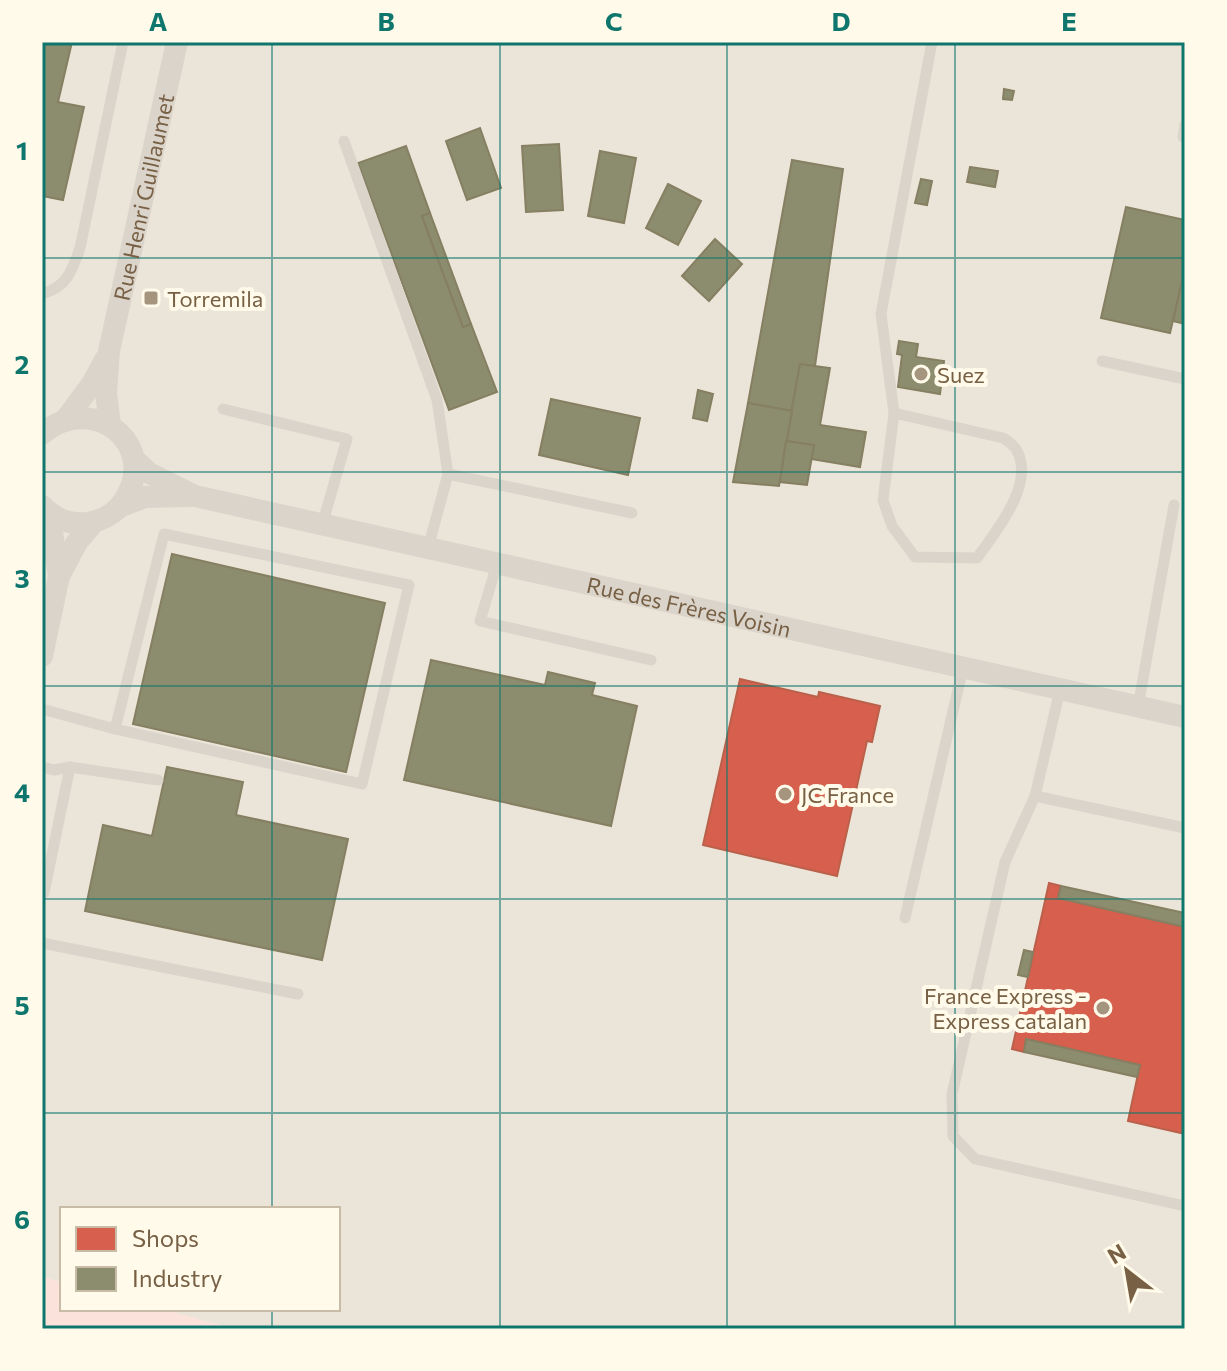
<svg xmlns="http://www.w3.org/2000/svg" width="1227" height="1371" viewBox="0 0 1227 1371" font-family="Commissioner,sans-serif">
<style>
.industrial{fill:#ebe5d9;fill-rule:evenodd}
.medical{fill:#fbe3dc}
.shops{fill:#d6604d;stroke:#ba604b;stroke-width:2}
.industry{fill:#8c8c6e;stroke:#867f62;stroke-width:2}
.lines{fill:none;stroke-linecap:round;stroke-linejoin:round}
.service{stroke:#dbd4cb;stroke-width:11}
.minor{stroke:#dbd4cb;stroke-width:22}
.grid{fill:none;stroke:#0f766e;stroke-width:2;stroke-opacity:0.55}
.poi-dot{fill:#a5947e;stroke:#fffae9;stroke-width:3}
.labels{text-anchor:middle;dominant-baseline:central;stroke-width:8;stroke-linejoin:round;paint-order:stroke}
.street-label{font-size:22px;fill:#786045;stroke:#fffae9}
.poi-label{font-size:22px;fill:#786045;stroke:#fffae9;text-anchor:start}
.neatline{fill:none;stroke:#0f766e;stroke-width:3}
.grid-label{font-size:26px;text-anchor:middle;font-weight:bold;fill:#0f766e}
</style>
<rect width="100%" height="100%" fill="#f8f4e7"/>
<path class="industrial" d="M42,42h1143v1287h-1143zM62,1209h276v100h-276z"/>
<path class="medical" d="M42,1277l20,5v27h100l74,20h-194z"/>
<g class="shops">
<path d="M740,679l78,18 1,-5 61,14 -8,36 -5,-1 -30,135 -134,-31z"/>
<path d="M1049,883l12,3 -3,12 127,29v207l-57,-13 12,-56 -114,-26 -2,13 -12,-3z"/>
</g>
<g class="industry">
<path d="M42,42h30l-14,60 26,5 -21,93 -21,-4z"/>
<path d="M1004,89l10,2 -2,9 -9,-1z"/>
<path d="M480,128l21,60 -34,12 -21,-59z"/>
<path d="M559,144l4,66 -37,2 -4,-66z"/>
<path d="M406,146l24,67 -8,3 41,111 8,-3 26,68 -48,18 -91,-247z"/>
<path d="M600,151l36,7 -12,65 -36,-7z"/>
<path d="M792,160l51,9 -28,197 -15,-2 -8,47 -44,-8z"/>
<path d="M970,167l28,4 -3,16 -28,-5z"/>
<path d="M921,179l11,2 -5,24 -12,-2z"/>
<path d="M668,184l33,17 -23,44 -32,-17z"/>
<path d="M1126,207l59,13v49l-15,64 -69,-15z"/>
<path d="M430,213l41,111 -8,3 -41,-111z"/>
<path d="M715,239l27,25 -33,37 -27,-25z"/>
<path d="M1185,269v55l-12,-3z"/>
<path d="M899,341l19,3 -2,13 28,4 -4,33 -42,-7 4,-32 -5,-1z"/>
<path d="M800,364l30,4 -10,57 46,7 -6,35 -49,-8 3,-14 -28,-4z"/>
<path d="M698,390l15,4 -6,27 -14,-3z"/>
<path d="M551,399l89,19 -12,57 -89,-20z"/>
<path d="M748,403l44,8 -13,75 -46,-4z"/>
<path d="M786,441l28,4 -7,40 -27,-3z"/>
<path d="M172,554l213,49 -39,169 -213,-48z"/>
<path d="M431,660l114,25 3,-13 47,11 -3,12 45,11 -26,120 -207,-46z"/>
<path d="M167,767l76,15 -7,33 112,24 -26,121 -237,-49 18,-86 49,11z"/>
<path d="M1061,886l124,27v14l-127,-29z"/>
<path d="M1024,950l9,2 -5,25 -10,-2z"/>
<path d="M1026,1039l114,26 -3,12 -113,-25z"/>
</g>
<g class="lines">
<g class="service">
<path d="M1183,137l2,-12"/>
<path d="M344,141l93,259 11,74"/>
<path d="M42,294c25,-7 30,-23 38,-46l43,-206"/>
<path d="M1102,361l83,18"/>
<path d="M223,409l124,30 -25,86"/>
<path d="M894,413l109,25c5,3 12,8 14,13 18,34 -21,80 -40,107l-62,-1 -23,-31 -9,-26 11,-87 -13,-99 51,-272"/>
<path d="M164,534l245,51 -47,199 -247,-55z"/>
<path d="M428,548l20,-74 184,39"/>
<path d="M497,564l-17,57 171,39"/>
<path d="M1060,690l-25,106 -30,66 -53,232 1,42 22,23 210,47"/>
<path d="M1138,707l36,-202"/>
<path d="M42,709l73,20"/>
<path d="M42,767l12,3 16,-3"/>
<path d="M1035,796l150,32"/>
<path d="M44,893l26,-126 88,13"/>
<path d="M905,918l58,-250"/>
<path d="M42,943l256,51"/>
</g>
<g class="minor">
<path d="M66,419l26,-35 13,-24"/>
<path id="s1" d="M110,425l-4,-32 3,-42 68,-309"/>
<path d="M42,434c51,-44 120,12 81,68 -8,12 -22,19 -36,21 -18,2 -33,-5 -45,-17"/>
<path id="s2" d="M134,459l15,14 46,23 990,221"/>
<path d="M119,507l26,-10 44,-1"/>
<path d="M49,513l10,63"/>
<path d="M42,656l17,-80 18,-34 17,-20"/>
</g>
</g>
<path class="grid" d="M272,42v1167M500,42v1287M727,42v1287M955,42v1287M42,258h1143M42,472h1143M42,686h1143M42,899h1143M42,1113h1143M272,1309v20"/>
<g class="poi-dot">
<rect x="143" y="290" width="16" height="16" rx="4"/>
<circle cx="921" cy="374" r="8"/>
<circle cx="785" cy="794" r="8"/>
<circle cx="1103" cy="1008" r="8"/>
</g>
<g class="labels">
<g class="street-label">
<text stroke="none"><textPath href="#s1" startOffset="232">Rue Henri Guillaumet</textPath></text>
<text stroke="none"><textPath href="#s2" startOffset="578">Rue des Frères Voisin</textPath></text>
</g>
<g class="poi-label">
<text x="167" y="298">Torremila</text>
<text x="937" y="374">Suez</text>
<text x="801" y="794">JC France</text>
<text x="1087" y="995" text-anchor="end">France Express -<tspan x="1087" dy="25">Express catalan</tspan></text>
</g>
</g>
<rect width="1227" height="1371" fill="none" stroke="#fffae9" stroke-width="88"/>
<rect x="60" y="1207" width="280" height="104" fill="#fffae9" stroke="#c9bca7" stroke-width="2"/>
<rect x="76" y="1227" width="40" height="24" fill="#d6604d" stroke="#c9bca7" stroke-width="2"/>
<text x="132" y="1247" font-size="24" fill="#786045">Shops</text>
<rect x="76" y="1267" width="40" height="24" fill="#8c8c6e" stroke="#c9bca7" stroke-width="2"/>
<text x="132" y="1287" font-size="24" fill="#786045">Industry</text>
<g transform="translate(1127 1271) rotate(329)" stroke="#fffae9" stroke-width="6" paint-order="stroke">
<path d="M0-6L14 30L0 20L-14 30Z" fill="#786045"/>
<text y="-12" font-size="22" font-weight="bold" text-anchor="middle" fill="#786045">N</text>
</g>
<rect x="44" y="44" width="1139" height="1283" class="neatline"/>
<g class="grid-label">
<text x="158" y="31">A</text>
<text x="386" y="31">B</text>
<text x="614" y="31">C</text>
<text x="841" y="31">D</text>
<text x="1069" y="31">E</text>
<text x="22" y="160">1</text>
<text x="22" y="374">2</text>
<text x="22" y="588">3</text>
<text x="22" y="802">4</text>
<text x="22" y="1015">5</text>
<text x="22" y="1229">6</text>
</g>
</svg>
